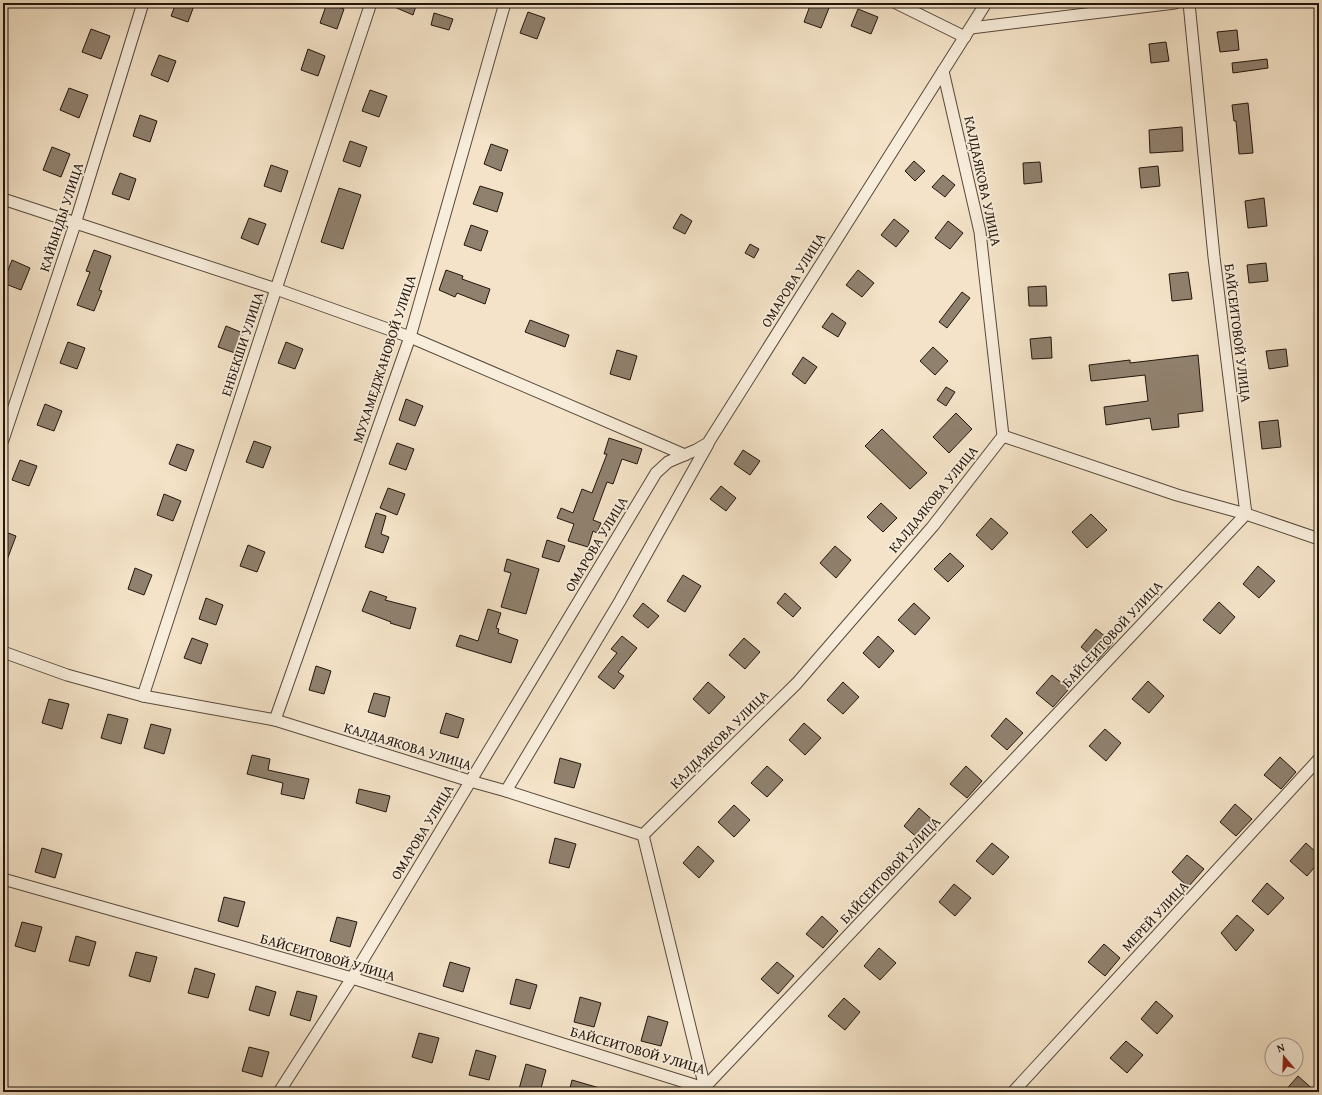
<svg xmlns="http://www.w3.org/2000/svg" width="1322" height="1095" viewBox="0 0 1322 1095" font-family="'Gentium Book Plus',serif">
<style>
.building{fill:#90816e;stroke:#23160c}
.lines{fill:none;stroke-linecap:round;stroke-linejoin:round}
.minor-casing{stroke:#57493b;stroke-width:13}
.minor{stroke:#f8eddb;stroke-width:11}
.labels{text-anchor:middle;dominant-baseline:central;stroke-width:3.5;stroke-linejoin:round;paint-order:stroke}
.street-label{font-size:14px;fill:#23160c;stroke:#f8eddb}
</style>
<rect width="100%" height="100%" fill="#f4e3c8"/>
<filter id="stains"><feTurbulence type="fractalNoise" baseFrequency=".005" numOctaves="4"/><feColorMatrix values="0 0 0 0 .2 0 0 0 0 .09 0 0 0 0 .02 0 0 0 .5 -.17"/></filter>
<radialGradient id="worn" r=".72"><stop offset=".6" stop-color="#630" stop-opacity="0"/><stop offset="1" stop-color="#630" stop-opacity=".3"/></radialGradient>
<g class="building">
<path d="M176,3h19l-7,19 -17,-6z"/>
<path d="M327,3l17,6 -7,20 -17,-6z"/>
<path d="M385,3h32l-4,12z"/>
<path d="M811,3h5l13,5 -8,20 -17,-6z"/>
<path d="M858,9l20,8 -7,17 -20,-8z"/>
<path d="M528,12l17,6 -8,21 -17,-6z"/>
<path d="M434,13l19,6 -4,11 -18,-5z"/>
<path d="M91,29l19,7 -9,23 -19,-7z"/>
<path d="M1237,30l2,20 -19,2 -3,-20z"/>
<path d="M1166,42l3,19 -18,2 -2,-19z"/>
<path d="M308,49l17,7 -7,20 -17,-6z"/>
<path d="M159,55l17,6 -8,21 -17,-7z"/>
<path d="M1267,59l1,9 -35,5 -1,-10z"/>
<path d="M69,88l19,7 -9,23 -19,-8z"/>
<path d="M370,90l17,6 -8,21 -17,-6z"/>
<path d="M1248,103l5,50 -14,1 -3,-33h-2l-2,-16z"/>
<path d="M140,115l17,6 -7,21 -17,-6z"/>
<path d="M1182,127l1,24 -33,2 -1,-23z"/>
<path d="M350,141l17,6 -7,20 -17,-6z"/>
<path d="M491,144l17,6 -7,21 -17,-7z"/>
<path d="M52,147l18,7 -9,23 -18,-7z"/>
<path d="M914,161l11,10 -10,10 -10,-10z"/>
<path d="M1040,162l2,20 -18,2 -1,-21z"/>
<path d="M271,165l17,6 -7,21 -17,-6z"/>
<path d="M1158,166l2,20 -19,2 -2,-20z"/>
<path d="M120,173l16,6 -7,21 -17,-6z"/>
<path d="M943,175l12,10 -10,12 -13,-10z"/>
<path d="M480,186l23,7 -6,19 -24,-8z"/>
<path d="M339,188l22,7 -18,54 -22,-7z"/>
<path d="M1264,198l3,28 -19,2 -3,-27z"/>
<path d="M681,214l11,7 -7,13 -12,-6z"/>
<path d="M249,218l17,6 -8,21 -17,-7z"/>
<path d="M894,219l15,12 -13,16 -15,-12z"/>
<path d="M948,221l15,12 -13,16 -15,-11z"/>
<path d="M471,225l17,6 -7,20 -17,-6z"/>
<path d="M750,244l9,5 -5,9 -9,-5z"/>
<path d="M94,250l17,6 -12,34 3,1 -8,20 -17,-6 13,-33 -4,-1z"/>
<path d="M12,260l18,8 -9,22 -18,-7z"/>
<path d="M1266,263l2,18 -19,2 -2,-18z"/>
<path d="M446,270l17,6 -1,3 28,10 -5,15 -28,-11 -2,4 -16,-7z"/>
<path d="M858,270l16,13 -12,14 -16,-12z"/>
<path d="M1188,272l4,27 -20,2 -3,-27z"/>
<path d="M1046,286l1,20h-18l-1,-19z"/>
<path d="M962,292l8,6 -23,30 -8,-6z"/>
<path d="M832,313l14,10 -8,14 -16,-10z"/>
<path d="M530,320l39,15 -4,12 -40,-15z"/>
<path d="M226,326l17,7 -8,20 -17,-6z"/>
<path d="M1051,337l1,21 -20,1 -2,-20z"/>
<path d="M68,342l17,6 -8,21 -17,-6z"/>
<path d="M286,342l17,7 -8,20 -17,-6z"/>
<path d="M933,347l15,14 -13,14 -15,-14z"/>
<path d="M1286,349l2,17 -19,3 -3,-18z"/>
<path d="M617,350l20,6 -7,24 -20,-6z"/>
<path d="M1198,355l5,56 -25,3 1,13 -27,3 -2,-12 -44,7 -2,-18 44,-6 -3,-26 -54,6 -2,-16 41,-5v3z"/>
<path d="M803,357l14,10 -12,17 -13,-10z"/>
<path d="M946,387l9,5 -9,14 -9,-6z"/>
<path d="M406,399l17,7 -8,20 -16,-6z"/>
<path d="M45,404l17,7 -8,20 -17,-6z"/>
<path d="M956,413l16,16 -23,24 -16,-16z"/>
<path d="M1278,420l3,27 -19,2 -3,-27z"/>
<path d="M882,429l45,44 -17,16 -45,-43z"/>
<path d="M609,438l33,11 -5,15 -15,-5 -9,25 -6,-2 -14,38 8,3 -4,10 -4,-2 -5,16 -20,-6 6,-17 -17,-6 4,-10 12,5 9,-24 10,4 15,-39h-3z"/>
<path d="M254,441l17,6 -8,21 -17,-6z"/>
<path d="M397,443l17,6 -8,21 -17,-6z"/>
<path d="M177,444l17,6 -8,21 -17,-7z"/>
<path d="M743,450l17,11 -10,14 -16,-11z"/>
<path d="M20,460l17,6 -8,20 -17,-6z"/>
<path d="M721,486l15,12 -10,13 -16,-12z"/>
<path d="M388,488l17,6 -8,21 -17,-7z"/>
<path d="M164,494l17,7 -8,20 -16,-6z"/>
<path d="M881,503l16,15 -14,14 -16,-15z"/>
<path d="M376,513l10,3 -5,18 8,3 -6,16 -18,-6z"/>
<path d="M1091,514l16,16 -20,18 -15,-16z"/>
<path d="M991,518l17,15 -16,17 -16,-15z"/>
<path d="M3,531l13,5 -12,32h-1z"/>
<path d="M547,540l18,6 -6,16 -17,-5z"/>
<path d="M248,545l17,7 -8,20 -17,-6z"/>
<path d="M835,546l16,14 -15,18 -16,-15z"/>
<path d="M950,553l14,13 -16,16 -14,-13z"/>
<path d="M507,559l32,10 -13,45 -25,-7 10,-34 -7,-2z"/>
<path d="M1258,566l17,15 -16,17 -16,-14z"/>
<path d="M135,568l17,7 -8,20 -16,-6z"/>
<path d="M683,575l18,11 -16,26 -18,-11z"/>
<path d="M370,591l17,6 -2,3 31,8 -6,21 -20,-6 1,-1 -29,-11z"/>
<path d="M785,593l16,15 -8,9 -16,-14z"/>
<path d="M206,598l17,7 -7,20 -17,-6z"/>
<path d="M1219,602l16,15 -15,17 -17,-14z"/>
<path d="M643,603l16,13 -11,12 -15,-12z"/>
<path d="M914,603l16,15 -15,17 -17,-15z"/>
<path d="M488,609l13,4 -5,15 3,1 -1,4 20,7 -7,23 -55,-17 4,-11 18,6z"/>
<path d="M1096,629l17,14 -16,18 -16,-14z"/>
<path d="M622,636l15,12 -19,24 6,4 -10,13 -16,-12 19,-24 -6,-4z"/>
<path d="M878,636l16,15 -15,17 -16,-15z"/>
<path d="M192,638l16,6 -7,20 -17,-6z"/>
<path d="M744,638l16,14 -15,17 -16,-14z"/>
<path d="M316,666l15,5 -7,23 -15,-4z"/>
<path d="M1052,675l17,14 -16,18 -17,-14z"/>
<path d="M1148,681l16,15 -15,17 -17,-14z"/>
<path d="M708,682l17,15 -16,17 -16,-15z"/>
<path d="M843,682l16,15 -16,17 -16,-14z"/>
<path d="M374,693l16,4 -5,20 -17,-5z"/>
<path d="M49,699l20,5 -7,25 -20,-6z"/>
<path d="M446,713l18,6 -6,19 -18,-5z"/>
<path d="M108,714l20,5 -7,25 -20,-6z"/>
<path d="M1006,718l17,15 -16,17 -16,-14z"/>
<path d="M804,723l17,15 -16,17 -16,-15z"/>
<path d="M151,724l20,5 -7,25 -20,-6z"/>
<path d="M1105,729l16,14 -15,18 -17,-15z"/>
<path d="M252,755l18,4 -2,11 41,9 -5,20 -23,-5 2,-11 -36,-9z"/>
<path d="M1280,757l16,15 -15,17 -17,-14z"/>
<path d="M560,758l21,6 -7,24 -20,-5z"/>
<path d="M767,766l16,14 -16,17 -16,-14z"/>
<path d="M966,766l16,15 -15,17 -17,-14z"/>
<path d="M359,789l31,7 -4,16 -30,-9z"/>
<path d="M1235,804l17,15 -16,17 -16,-14z"/>
<path d="M734,805l16,15 -16,17 -16,-15z"/>
<path d="M919,808l17,15 -16,17 -16,-14z"/>
<path d="M555,838l21,6 -7,24 -20,-5z"/>
<path d="M992,843l17,14 -16,18 -17,-14z"/>
<path d="M1306,843l13,12v7l-12,14 -17,-15z"/>
<path d="M698,846l16,15 -15,17 -16,-15z"/>
<path d="M42,848l20,6 -7,24 -20,-6z"/>
<path d="M1187,855l17,14 -16,18 -16,-15z"/>
<path d="M1267,883l17,15 -16,17 -16,-14z"/>
<path d="M954,884l17,14 -16,18 -16,-14z"/>
<path d="M224,897l21,5 -7,25 -20,-6z"/>
<path d="M1237,915l17,15 -18,21 -15,-18z"/>
<path d="M822,916l16,15 -15,17 -17,-14z"/>
<path d="M337,917l20,5 -7,25 -20,-6z"/>
<path d="M22,922l20,5 -7,25 -20,-6z"/>
<path d="M76,936l20,6 -7,24 -20,-5z"/>
<path d="M1104,944l16,14 -15,18 -17,-14z"/>
<path d="M879,948l17,15 -16,17 -16,-14z"/>
<path d="M136,952l21,5 -7,25 -21,-6z"/>
<path d="M450,962l20,6 -7,24 -20,-6z"/>
<path d="M777,962l17,14 -16,18 -17,-15z"/>
<path d="M195,968l20,6 -7,24 -20,-5z"/>
<path d="M516,979l21,6 -7,24 -20,-5z"/>
<path d="M256,986l20,6 -7,24 -20,-6z"/>
<path d="M297,991l20,5 -7,25 -20,-6z"/>
<path d="M580,997l21,6 -7,24 -20,-5z"/>
<path d="M844,998l16,14 -15,18 -17,-14z"/>
<path d="M1156,1001l17,15 -16,18 -16,-15z"/>
<path d="M648,1016l20,6 -7,24 -20,-5z"/>
<path d="M419,1033l20,5 -7,25 -20,-6z"/>
<path d="M1126,1041l17,14 -16,18 -17,-15z"/>
<path d="M249,1047l20,5 -7,25 -20,-6z"/>
<path d="M476,1050l20,6 -7,24 -20,-5z"/>
<path d="M526,1064l20,6 -6,22h-9l-12,-3z"/>
<path d="M1298,1076l18,16h-32z"/>
<path d="M572,1080l31,9v3h-34z"/>
</g>
<g class="lines">
<g class="minor-casing">
<g id="minor">
<path d="M896,3l69,34"/>
<path d="M971,28l204,-25"/>
<path d="M3,199l273,90 134,48 275,118"/>
<path d="M1003,436l174,59 69,19 73,25"/>
<path d="M3,440l72,-216 68,-221"/>
<path d="M3,652l64,23 76,21 132,24 195,61 36,10 137,44 154,-152 136,-157 70,-90 -23,-204 -37,-161"/>
<path d="M143,696l133,-407 95,-286"/>
<path d="M275,720l135,-383 95,-334"/>
<path d="M506,791l114,-190 88,-157"/>
<path d="M643,835l63,257"/>
<path d="M3,879l349,99 352,110 542,-574 -32,-257 -25,-254"/>
<path d="M279,1092l73,-114 304,-505 12,-11 28,-12 12,-7 278,-440"/>
<path d="M1013,1092l306,-333"/>
</g>
</g>
<use href="#minor" class="minor"/>
</g>
<g class="labels">
<g class="street-label">
<text transform="translate(983 181) rotate(78)">КАЛДАЯКОВА УЛИЦА</text>
<text transform="translate(61 217) rotate(-72)">КАЙЫНДЫ УЛИЦА</text>
<text transform="translate(793 280) rotate(-58)">ОМАРОВА УЛИЦА</text>
<text transform="translate(1238 333) rotate(83)">БАЙСЕИТОВОЙ УЛИЦА</text>
<text transform="translate(242 344) rotate(-72)">ЕНБЕКШИ УЛИЦА</text>
<text transform="translate(384 359) rotate(-72)">МУХАМЕДЖАНОВОЙ УЛИЦА</text>
<text transform="translate(933 499) rotate(-51)">КАЛДАЯКОВА УЛИЦА</text>
<text transform="translate(596 544) rotate(-59)">ОМАРОВА УЛИЦА</text>
<text transform="translate(1112 634) rotate(-47)">БАЙСЕИТОВОЙ УЛИЦА</text>
<text transform="translate(719 739) rotate(-45)">КАЛДАЯКОВА УЛИЦА</text>
<text transform="translate(408 746) rotate(17)">КАЛДАЯКОВА УЛИЦА</text>
<text transform="translate(422 832) rotate(-59)">ОМАРОВА УЛИЦА</text>
<text transform="translate(890 870) rotate(-47)">БАЙСЕИТОВОЙ УЛИЦА</text>
<text transform="translate(1155 916) rotate(-47)">МЕРЕЙ УЛИЦА</text>
<text transform="translate(328 957) rotate(16)">БАЙСЕИТОВОЙ УЛИЦА</text>
<text transform="translate(638 1050) rotate(16)">БАЙСЕИТОВОЙ УЛИЦА</text>
</g>
</g>
<rect width="1322" height="1095" fill="none" stroke="#f4e3c8" stroke-width="16"/>
<rect x="4" y="4" width="1314" height="1087" fill="none" stroke="#23160c" stroke-width="2"/>
<rect x="8" y="8" width="1306" height="1079" fill="none" stroke="#23160c"/>
<g transform="translate(1284 1057) rotate(341)"><circle r="19" fill="#f8eddb" stroke="#a39788"/>
<path d="M0-3L7 15L0 10L-7 15Z" fill="#8f2418"/>
<text y="-6" font-size="11" font-weight="bold" text-anchor="middle" fill="#23160c">N</text>
</g>
<rect width="100%" height="100%" filter="url(#stains)"/>
<rect width="100%" height="100%" fill="url(#worn)"/>
</svg>
